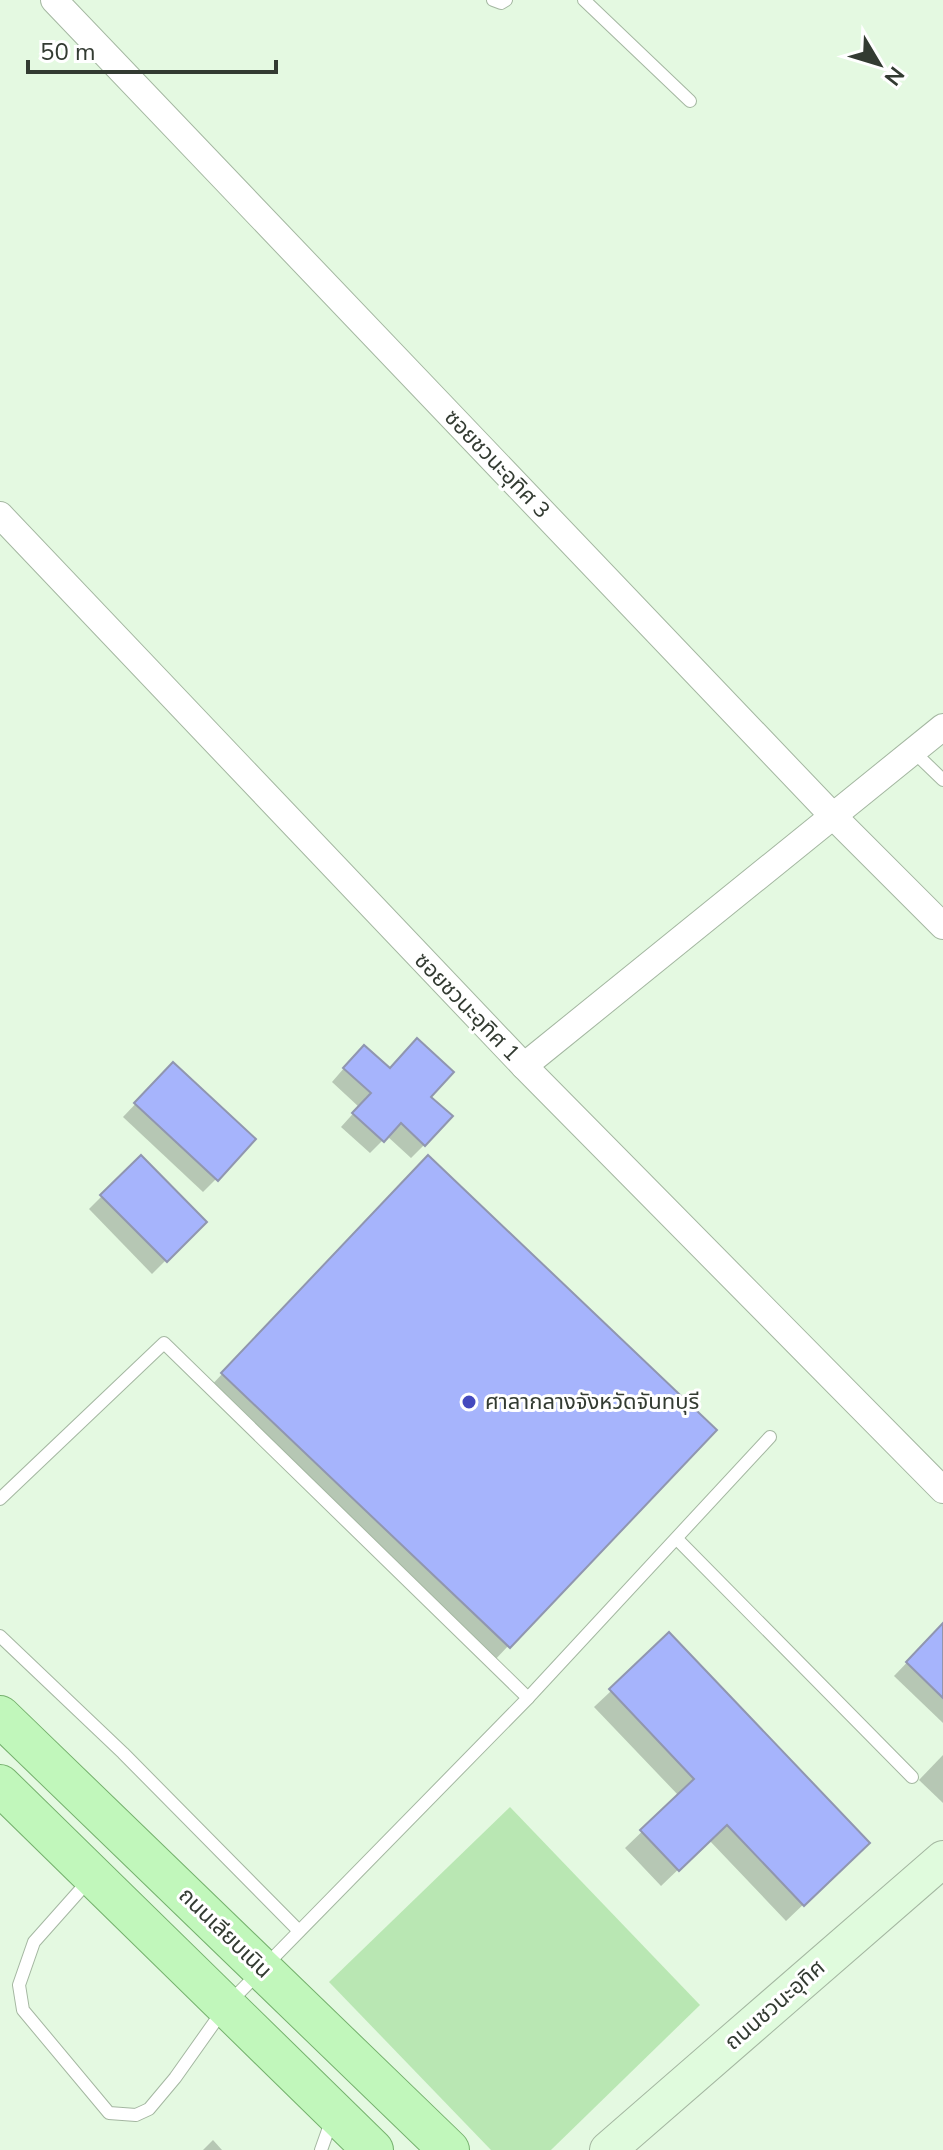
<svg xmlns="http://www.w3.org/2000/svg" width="943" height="2150" viewBox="0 0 943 2150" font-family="'Nunito Sans','Noto Sans Thai',sans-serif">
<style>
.grass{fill:#b9e7b3}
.shadow{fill:#0003}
.building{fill:#a6b4fc;stroke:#9096af;stroke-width:2}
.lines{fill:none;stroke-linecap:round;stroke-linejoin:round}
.lane-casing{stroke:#a4b7a1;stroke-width:14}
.street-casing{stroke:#a4b7a1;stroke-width:28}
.secondary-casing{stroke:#a4b7a1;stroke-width:38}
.primary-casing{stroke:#75b16d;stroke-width:42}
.lane{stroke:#fff;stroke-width:12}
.street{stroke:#fff;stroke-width:26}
.secondary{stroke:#e0fbdd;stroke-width:36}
.primary{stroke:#c1f7bb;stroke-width:40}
.poi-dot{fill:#4449be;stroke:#fff;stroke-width:3}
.labels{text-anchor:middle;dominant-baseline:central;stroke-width:6;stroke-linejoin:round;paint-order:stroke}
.street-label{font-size:22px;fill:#333b32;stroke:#fff}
.poi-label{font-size:22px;fill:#333b32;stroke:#fff;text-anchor:start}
</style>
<rect width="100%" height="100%" fill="#e4f9e1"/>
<path class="grass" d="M510,1807l190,198 -149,145h-60l-162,-168z"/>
<g class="shadow">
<path d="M351,1060l38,10 39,27 -4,48 -13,13 -24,-22 -17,17 -29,-26 18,-20 -27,-25z"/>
<path d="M160,1078l56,101 -13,13 -80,-75z"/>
<path d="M141,1157l63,65 -52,52 -63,-65z"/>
<path d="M411,1175l303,255 -222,233 -286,-272z"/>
<path d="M943,1625v98l-49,-47z"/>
<path d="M611,1691l240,168 -65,62 -77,-81 -48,46 -36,-38 54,-52 -85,-89z"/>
<path d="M943,1755v48l-24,-23z"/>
<path d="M213,2140l9,10h-19z"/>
</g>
<g class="building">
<path d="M417,1038l37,34 -23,25 22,19 -28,30 -24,-23 -17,19 -32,-29 19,-20 -28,-25 21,-23 26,23z"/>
<path d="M173,1062l83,77 -38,42 -84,-78z"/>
<path d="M141,1155l66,67 -40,40 -67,-67z"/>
<path d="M428,1155l289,275 -207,218 -289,-275z"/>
<path d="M943,1623v75l-37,-36z"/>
<path d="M669,1632l201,211 -66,63 -77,-81 -48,46 -39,-41 54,-51 -85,-90z"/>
</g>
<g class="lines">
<g class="lane-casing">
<g id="lane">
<path d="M493,0l8,3 5,-3"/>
<path d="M584,0l106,101"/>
<path d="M913,751l30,29"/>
<path d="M0,1499l164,-156 364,355 -302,308 -51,72 -26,31 -13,6 -27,-2 -86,-103 -4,-25 15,-43 56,-63"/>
<path d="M677,1539l235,238"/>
<path d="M0,1636l123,117 176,178"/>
<path d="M528,1698l242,-261"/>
<path d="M321,2150l11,-31"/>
</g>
</g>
<g class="street-casing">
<g id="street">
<path d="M54,0l779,816 110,110"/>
<path d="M0,515l524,551 419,424"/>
<path d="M524,1066l419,-339"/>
</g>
</g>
<g class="secondary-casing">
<path id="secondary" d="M608,2150l335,-291"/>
</g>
<g class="primary-casing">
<g id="primary">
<path d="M0,1716l449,434"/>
<path d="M0,1785l373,365"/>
</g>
</g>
<use href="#lane" class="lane"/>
<use href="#street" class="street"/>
<use href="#secondary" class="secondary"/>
<use href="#primary" class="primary"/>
</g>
<circle class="poi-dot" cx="469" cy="1402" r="8"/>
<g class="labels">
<g class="street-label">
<text transform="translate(497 464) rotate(46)">ซอยชวนะอุทิศ 3</text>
<text transform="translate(467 1007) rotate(46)">ซอยชวนะอุทิศ 1</text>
<text transform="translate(225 1933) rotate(44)">ถนนเลียบเนิน</text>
<text transform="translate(775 2005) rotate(-41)">ถนนชวนะอุทิศ</text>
</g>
<g class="poi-label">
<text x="485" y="1402">ศาลากลางจังหวัดจันทบุรี</text>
</g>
</g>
<g transform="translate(879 64) rotate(128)" stroke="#ffffff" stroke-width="6" paint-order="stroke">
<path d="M0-6L14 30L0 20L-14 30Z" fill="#333b32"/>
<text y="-12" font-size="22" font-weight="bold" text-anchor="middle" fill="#333b32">N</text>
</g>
<path d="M28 60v12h248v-12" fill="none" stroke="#333b32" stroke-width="4"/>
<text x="40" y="60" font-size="24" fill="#333b32" stroke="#ffffff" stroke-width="6" paint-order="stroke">50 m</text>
</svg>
